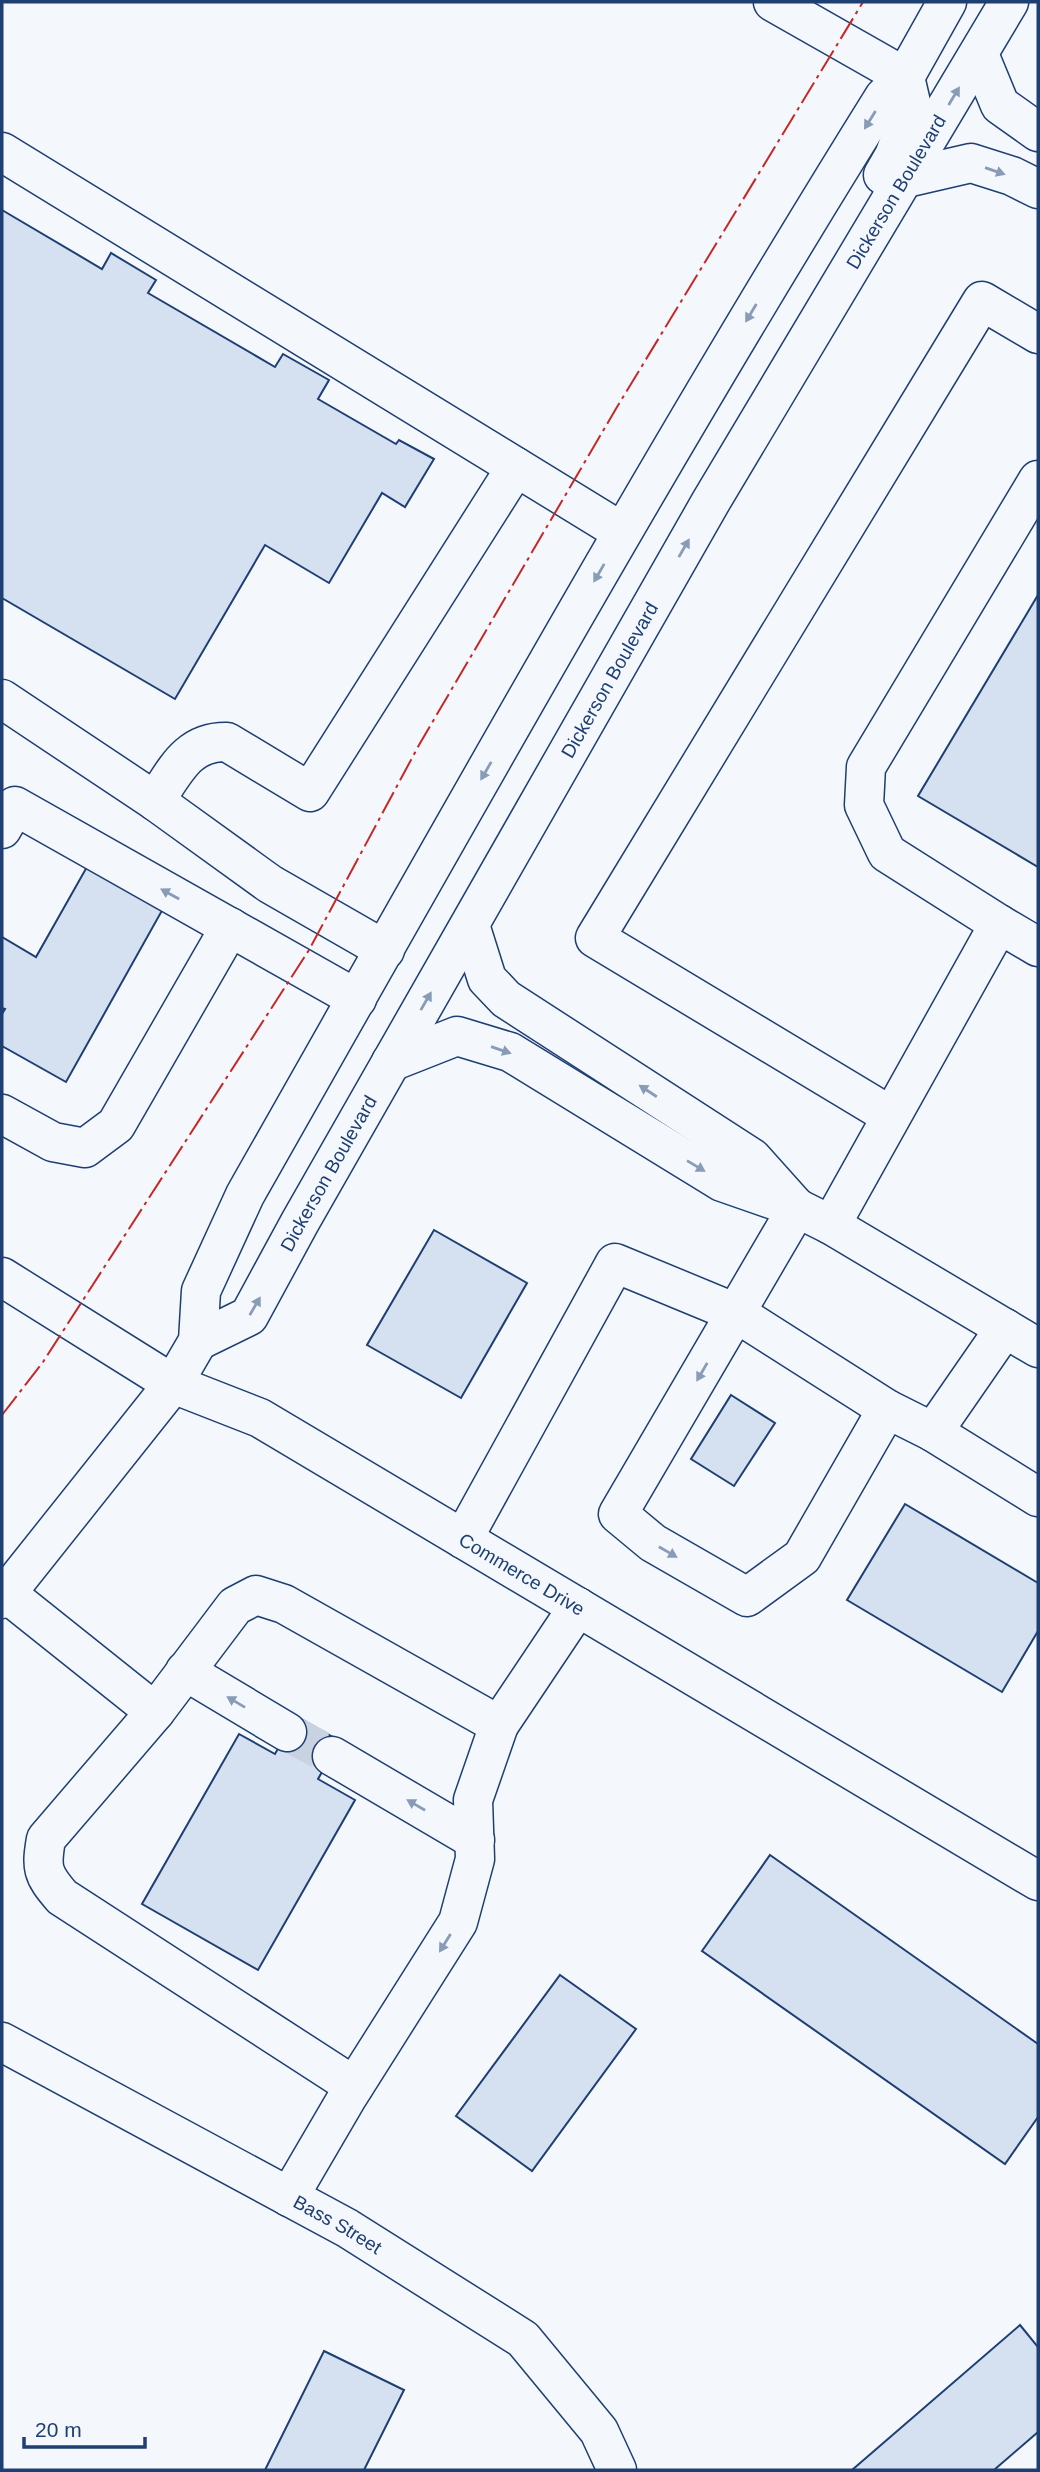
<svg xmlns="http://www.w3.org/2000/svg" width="1040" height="2472" viewBox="0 0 1040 2472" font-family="Arial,sans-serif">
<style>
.building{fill:#d5e0f0;stroke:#1d3f73;stroke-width:2}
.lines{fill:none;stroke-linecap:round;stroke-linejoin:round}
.minor-tunnel{stroke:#c9d2e0;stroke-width:38;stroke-dasharray:38 19;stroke-linecap:butt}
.minor-casing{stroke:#1d3f73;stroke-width:41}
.major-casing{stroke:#1d3f73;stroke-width:41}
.minor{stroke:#f4f7fb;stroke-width:38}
.major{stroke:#f4f7fb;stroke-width:38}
.power{stroke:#c62828;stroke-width:2;stroke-dasharray:24 5 3.5 5;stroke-linecap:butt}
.oneway{fill:#889bb7}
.labels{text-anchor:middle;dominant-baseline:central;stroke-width:5;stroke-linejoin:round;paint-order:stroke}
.street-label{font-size:19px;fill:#1d3f73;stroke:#f4f7fb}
</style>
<rect width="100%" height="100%" fill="#f4f7fb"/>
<g class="building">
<path d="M2,210l100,59 9,-16 45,27 -8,13 127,74 8,-13 46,26 -11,19 78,45 3,-4 35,19 -29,48 -23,-14 -53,90 -64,-38 -90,154 -173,-101z"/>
<path d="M1038,595v272l-120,-71z"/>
<path d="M88,865l76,42 -98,175 -64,-36v-32l3,-5 -3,-1v-71l34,20z"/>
<path d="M434,1230l93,53 -66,115 -94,-53z"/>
<path d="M731,1395l44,28 -41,63 -43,-27z"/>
<path d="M905,1504l133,79v48l-36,61 -155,-92z"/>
<path d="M296,1716l44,25 -22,38 37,21 -97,170 -116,-66 97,-170 36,20z"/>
<path d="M770,1855l268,189v73l-33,47 -303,-213z"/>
<path d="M560,1975l76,54 -104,142 -76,-55z"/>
<path d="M1020,2325l18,22v85l-44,38h-142z"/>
<path d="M324,2351l80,39 -40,80h-99z"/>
</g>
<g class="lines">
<path class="minor-tunnel" d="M287,1732l45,24"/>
<g class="minor-casing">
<g id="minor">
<path d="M773,2l132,75"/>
<path d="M979,54l21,51 38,27"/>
<path d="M2,152l620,380"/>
<path d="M906,178l65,-15 41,13 26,13"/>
<path d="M2,699l153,102 115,83 115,66"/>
<path d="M155,801c20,-29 32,-60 72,-59l83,50 206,-325"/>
<path d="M2,829l13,-23 342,193"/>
<path d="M999,924l39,23"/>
<path d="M470,925l17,54 19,20 246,159 43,48"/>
<path d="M391,1062l66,-26 53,16 212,130 75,26 34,17 207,123"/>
<path d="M2,1114l51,28 32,6 31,-23 114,-198"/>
<path d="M891,1116l-296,-178 387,-637 56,33"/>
<path d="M797,1208l-179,306 35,29 94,54 55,-40 85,-148 46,23 72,-104"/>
<path d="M831,1225l168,-301 -112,-71 -23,-48 2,-38 172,-287"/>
<path id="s1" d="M2,1277l171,107 87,34 778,463"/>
<path d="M933,1432l105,65"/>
<path d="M463,1539l152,-276 121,50 151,96"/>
<path d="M6,1593l149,119 80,-106 21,-11 28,9 215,121 79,-118"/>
<path d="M185,1671l102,61"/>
<path d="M155,1712l-109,127c-5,29 -4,35 16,58l292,189"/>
<path d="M332,1756l143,84"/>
<path id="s2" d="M2,2042l345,186 176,111 76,92 18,39"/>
<path d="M289,2197l59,-101 110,-174 17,-63 -2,-59 26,-75"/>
</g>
</g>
<g class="major-casing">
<g id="major">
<path d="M883,175l11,-19 18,-49 -7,-30"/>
<path id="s3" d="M198,1341l51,-25 51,-94 410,-719 299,-501"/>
<path d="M2,1599l171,-215 25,-43 3,-50 44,-96c209,-368 415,-739 639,-1098l21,-20 42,-75"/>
</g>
</g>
<use href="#minor" class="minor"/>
<use href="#major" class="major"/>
<path class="power" d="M2,1415l41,-53 266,-412 110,-205 198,-338 246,-405"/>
</g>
<defs><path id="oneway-solid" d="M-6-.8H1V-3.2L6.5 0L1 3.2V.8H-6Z" transform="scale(1.75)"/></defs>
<g class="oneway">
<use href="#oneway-solid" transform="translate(954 96) rotate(-59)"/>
<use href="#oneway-solid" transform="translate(870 120) rotate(122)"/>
<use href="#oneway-solid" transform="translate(995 171) rotate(19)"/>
<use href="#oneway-solid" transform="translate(751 313) rotate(121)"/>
<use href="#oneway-solid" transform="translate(684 548) rotate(-60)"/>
<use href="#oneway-solid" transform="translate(599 573) rotate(120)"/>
<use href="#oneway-solid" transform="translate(486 771) rotate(120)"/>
<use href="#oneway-solid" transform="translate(170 894) rotate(-151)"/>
<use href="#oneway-solid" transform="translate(426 1001) rotate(-60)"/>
<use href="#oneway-solid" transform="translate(501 1050) rotate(19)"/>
<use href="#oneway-solid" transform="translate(648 1091) rotate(-147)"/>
<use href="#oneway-solid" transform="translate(696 1166) rotate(31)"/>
<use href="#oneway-solid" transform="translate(255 1306) rotate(-60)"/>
<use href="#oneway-solid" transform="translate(702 1372) rotate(120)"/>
<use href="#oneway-solid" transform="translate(668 1552) rotate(30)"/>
<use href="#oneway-solid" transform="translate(236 1702) rotate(-149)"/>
<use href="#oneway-solid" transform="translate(416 1805) rotate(-150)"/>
<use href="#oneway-solid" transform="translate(445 1943) rotate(122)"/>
</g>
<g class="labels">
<g class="street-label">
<text stroke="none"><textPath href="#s3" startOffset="1354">Dickerson Boulevard</textPath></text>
<text stroke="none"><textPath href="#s3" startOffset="788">Dickerson Boulevard</textPath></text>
<text stroke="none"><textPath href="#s3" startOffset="220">Dickerson Boulevard</textPath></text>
<text stroke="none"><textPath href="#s1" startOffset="600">Commerce Drive</textPath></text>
<text stroke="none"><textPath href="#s2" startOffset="382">Bass Street</textPath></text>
</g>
</g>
<rect width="1040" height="2472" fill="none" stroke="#1d3f73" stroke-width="7"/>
<path d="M24 2437v10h121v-10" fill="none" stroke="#1d3f73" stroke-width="3.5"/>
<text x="35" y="2437" font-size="21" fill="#1d3f73" stroke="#f4f7fb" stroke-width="5" paint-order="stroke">20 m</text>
</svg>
